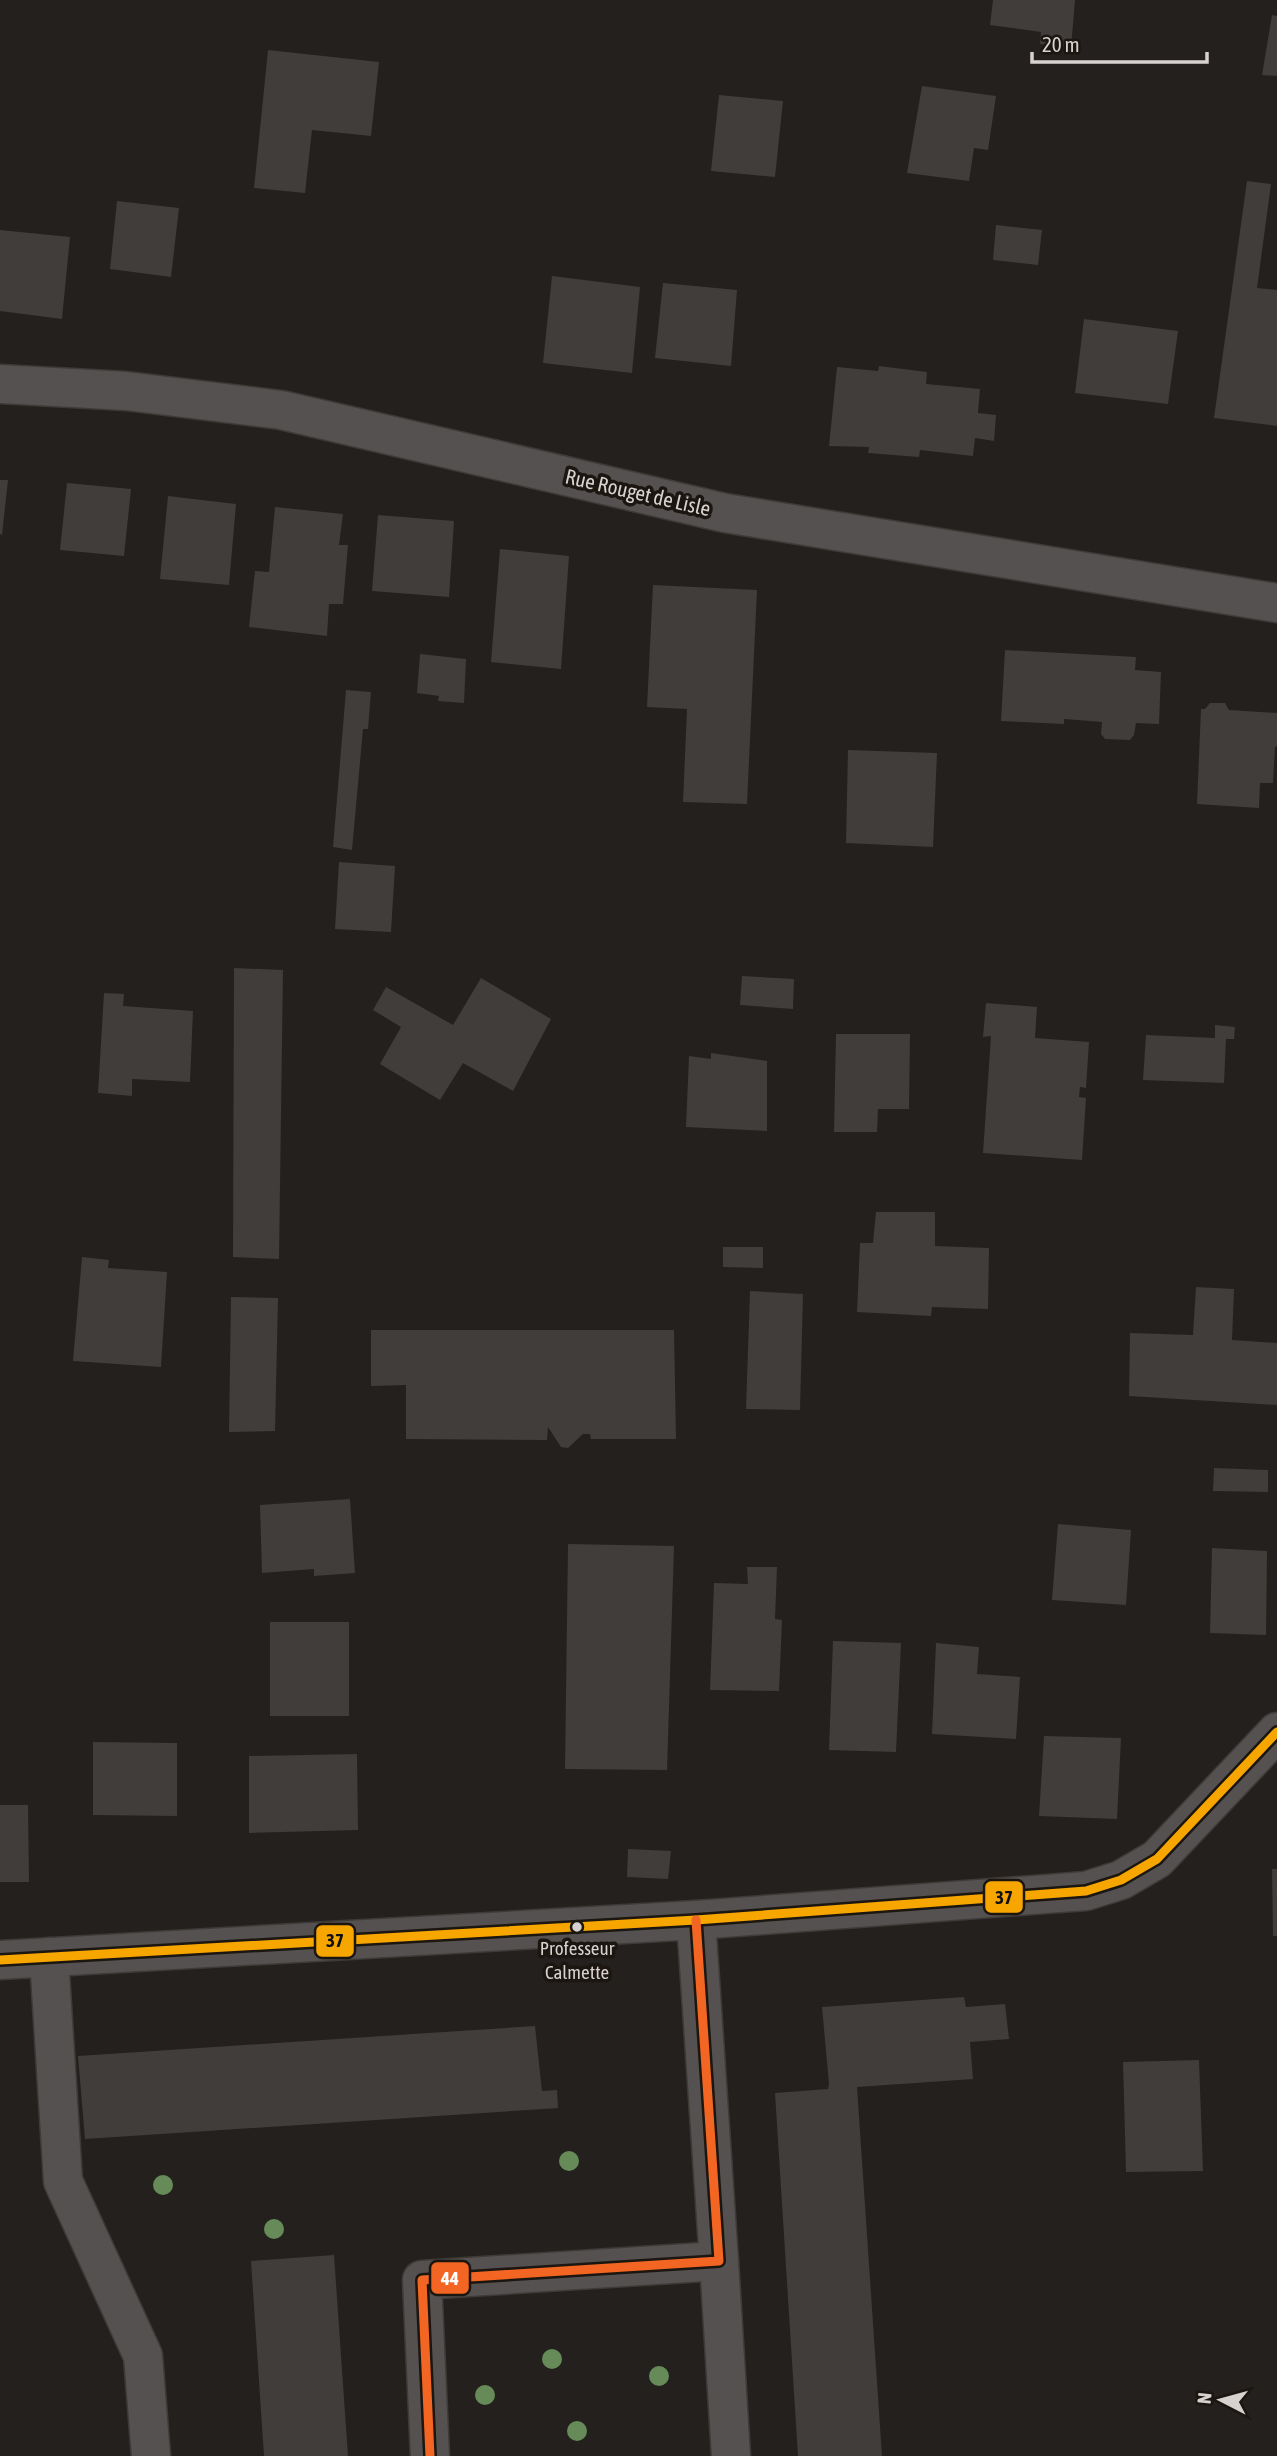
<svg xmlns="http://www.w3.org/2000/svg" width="1277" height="2456" viewBox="0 0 1277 2456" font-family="'Asap Condensed',sans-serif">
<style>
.building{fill:#403d3a}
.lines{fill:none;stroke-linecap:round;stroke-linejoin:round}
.minor-casing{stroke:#3d3a37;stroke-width:41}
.minor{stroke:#545150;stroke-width:38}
.bus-1-casing{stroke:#1c1611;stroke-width:14}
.bus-2-casing{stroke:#1c1611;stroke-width:14}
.bus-1{stroke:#f7a600;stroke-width:9}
.bus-2{stroke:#f26522;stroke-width:9}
.tree{fill:#668a58}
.bus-dot{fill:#d7d2cf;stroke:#1c1611;stroke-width:2.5}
.labels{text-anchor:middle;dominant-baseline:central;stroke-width:7;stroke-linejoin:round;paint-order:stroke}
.bus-label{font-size:19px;fill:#d7d2cf;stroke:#1c1611}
.street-label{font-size:21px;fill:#d7d2cf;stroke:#1c1611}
.line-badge{stroke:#1c1611;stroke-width:2.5}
.badge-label{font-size:19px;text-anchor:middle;font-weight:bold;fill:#fff}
.pale-badge-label{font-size:19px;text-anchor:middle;font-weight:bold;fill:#111}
</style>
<rect width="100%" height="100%" fill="#23201d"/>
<g class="building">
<path d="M993,0h82l-4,48 -31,-4 1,-12 -51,-7z"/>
<path d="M1272,15l5,1v60l-15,-1z"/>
<path d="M268,50l111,12 -8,74 -59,-6 -7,63 -51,-5z"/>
<path d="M922,86l74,10 -8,54 -14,-2 -5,33 -62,-8z"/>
<path d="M719,95l64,6 -8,76 -64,-6z"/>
<path d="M1247,181l24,3 -14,104 20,2v136l-63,-8z"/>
<path d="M117,201l62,7 -8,69 -61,-8z"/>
<path d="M996,225l46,5 -4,35 -45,-5z"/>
<path d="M0,230l70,7 -8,82 -62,-8z"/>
<path d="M552,276l88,11 -8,86 -89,-10z"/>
<path d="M663,283l74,7 -6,76 -76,-8z"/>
<path d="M1084,319l94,12 -10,73 -93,-11z"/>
<path d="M879,366l48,6 -1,12 54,5 -2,24 18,2 -2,26 -19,-3 -2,18 -53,-6 -1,7 -51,-4 1,-6 -40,-1 8,-79 41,4z"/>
<path d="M0,480h8l-6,55 -2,-1z"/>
<path d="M67,483l64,6 -7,67 -64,-6z"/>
<path d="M168,496l68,8 -7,81 -69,-6z"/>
<path d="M275,507l68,7 -4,31h9l-5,59h-14l-2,32 -78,-9 6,-56 14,1z"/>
<path d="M378,515l76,6 -5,76 -77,-6z"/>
<path d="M500,549l69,7 -8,113 -70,-7z"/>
<path d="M653,585l104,5 -10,214 -64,-2 4,-93 -40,-2z"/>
<path d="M1005,650l131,7 -1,13 26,2 -2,52 -23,-1 -2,12 -4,5 -25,-1 -4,-5 1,-12 -38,-3v5l-63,-3z"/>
<path d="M420,654l46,5 -2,44 -26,-2 1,-5 -22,-3z"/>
<path d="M346,690l25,2 -3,37h-5l-11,121 -19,-3z"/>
<path d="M1210,703h15l4,7 48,3v33l-2,1 -2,36h-13l-1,25 -62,-4 4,-95h4z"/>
<path d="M848,750l89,3 -4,94 -87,-4z"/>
<path d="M339,862l56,4 -4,66 -56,-3z"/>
<path d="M234,968l49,2 -4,289 -46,-2z"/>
<path d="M742,976l52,3 -1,30 -53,-4z"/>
<path d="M481,978l70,41 -38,72 -50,-28 -23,37 -60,-36 21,-37 -28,-17 13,-23 67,38z"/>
<path d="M104,993l20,1 -1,12 70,5 -3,71 -58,-3v17l-34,-3z"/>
<path d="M986,1003l51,4 -2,31 54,4 -3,46 -6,-1 -1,10 7,1 -4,62 -99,-7 8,-117 -8,1z"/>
<path d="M1215,1025l20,2 -1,12h-8l-2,44 -81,-3 3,-45 69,3z"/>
<path d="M836,1034h74l-1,75h-31l-1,23h-43z"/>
<path d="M711,1053l56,8v70l-81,-4 3,-71 22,3z"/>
<path d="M876,1212h59v34l54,2 -1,61 -56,-2 -1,9 -74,-4 3,-69h13z"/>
<path d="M723,1247h40v21l-40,-1z"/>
<path d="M82,1257l27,3 -1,8 59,4 -6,95 -88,-6z"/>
<path d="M1196,1287l38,2 -2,51 45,3v62l-148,-9 1,-63 63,2z"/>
<path d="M750,1291l53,3 -3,116 -54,-1z"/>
<path d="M231,1297l47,1 -3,133 -46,1z"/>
<path d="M371,1330h303l2,109h-85l-1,-5h-7l-15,14 -7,-1 -13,-20 -1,13 -141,-1v-54l-35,1z"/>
<path d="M1214,1468l54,2v22l-55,-1z"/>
<path d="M350,1499l5,74 -41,3v-7l-52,4 -2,-68z"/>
<path d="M1058,1524l73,6 -5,75 -74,-5z"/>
<path d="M568,1544l106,2 -7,224 -102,-1z"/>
<path d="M1212,1548l55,3 -1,84 -56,-2z"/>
<path d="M747,1567h30l-2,52 7,1 -3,71 -69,-1 4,-107 34,1z"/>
<rect x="270" y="1622" width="79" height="94"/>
<path d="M833,1641l68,2 -5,109 -67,-2z"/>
<path d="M936,1643l43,4 -2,27 43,3 -4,62 -84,-5z"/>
<path d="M1044,1736l77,2 -4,81 -78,-3z"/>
<path d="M93,1742l84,1v73l-84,-1z"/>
<path d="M357,1754l1,76 -109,3v-77z"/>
<path d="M0,1805h28l1,77h-29z"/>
<path d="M628,1849l43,2 -3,28 -41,-2z"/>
<path d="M1272,1869h5v67h-4z"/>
<path d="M964,1997l2,10 39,-3 4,35 -39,3 3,37 -116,8 25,369h-84l-23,-363 53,-4 1,-5 -7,-77z"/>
<path d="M535,2026l7,65 15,-1 1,18 -473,31 -7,-83z"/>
<path d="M1199,2060l4,111 -77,1 -3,-110z"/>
<path d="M334,2255l14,201h-84l-13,-195z"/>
</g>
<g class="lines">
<g class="minor-casing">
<g id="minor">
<path d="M0,384l126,7 155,19 444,103 552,90"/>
<path d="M49,1957l14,224 80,175 8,100"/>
<path d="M0,1960l696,-40 390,-29 35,-11 36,-21 120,-127"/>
<path d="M719,2261l12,195"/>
<path d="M430,2456l-8,-176 297,-19 -23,-341"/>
</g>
</g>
<use href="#minor" class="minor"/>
<g class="bus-1-casing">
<path id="bus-1" d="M0,1960l696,-40 390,-29 35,-11 36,-21 120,-127"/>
</g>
<g class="bus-2-casing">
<path id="bus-2" d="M430,2456l-8,-176 297,-19 -23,-341"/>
</g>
<use href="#bus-1" class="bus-1"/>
<use href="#bus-2" class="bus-2"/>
</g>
<g class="tree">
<circle cx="569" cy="2161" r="10"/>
<circle cx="163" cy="2185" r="10"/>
<circle cx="274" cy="2229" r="10"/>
<circle cx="552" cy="2359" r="10"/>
<circle cx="659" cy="2376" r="10"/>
<circle cx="485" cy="2395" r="10"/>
<circle cx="577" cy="2431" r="10"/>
</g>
<circle class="bus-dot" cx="577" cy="1927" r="6"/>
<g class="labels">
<g class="bus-label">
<text x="577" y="1948">Professeur<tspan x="577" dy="24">Calmette</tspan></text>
</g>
<g class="street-label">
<text transform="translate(638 492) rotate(13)">Rue Rouget de Lisle</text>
</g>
</g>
<g class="line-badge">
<rect x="984" y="1880" width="40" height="34" rx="7" fill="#f7a600"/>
<rect x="315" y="1924" width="40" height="34" rx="7" fill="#f7a600"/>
<rect x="430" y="2261" width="40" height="34" rx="7" fill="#f26522"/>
</g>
<g class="badge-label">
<text x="450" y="2285">44</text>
</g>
<g class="pale-badge-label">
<text x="1004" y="1904">37</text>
<text x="335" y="1947">37</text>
</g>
<g transform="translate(1221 2400) rotate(276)" stroke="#1c1611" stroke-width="5" paint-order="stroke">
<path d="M0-5L12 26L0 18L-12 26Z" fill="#d7d2cf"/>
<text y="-10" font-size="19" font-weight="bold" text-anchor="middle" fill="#d7d2cf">N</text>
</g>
<path d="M1032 52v10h175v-10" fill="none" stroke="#d7d2cf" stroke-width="3.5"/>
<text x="1042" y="52" font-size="21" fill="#d7d2cf" stroke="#1c1611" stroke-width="5" paint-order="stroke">20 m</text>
</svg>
